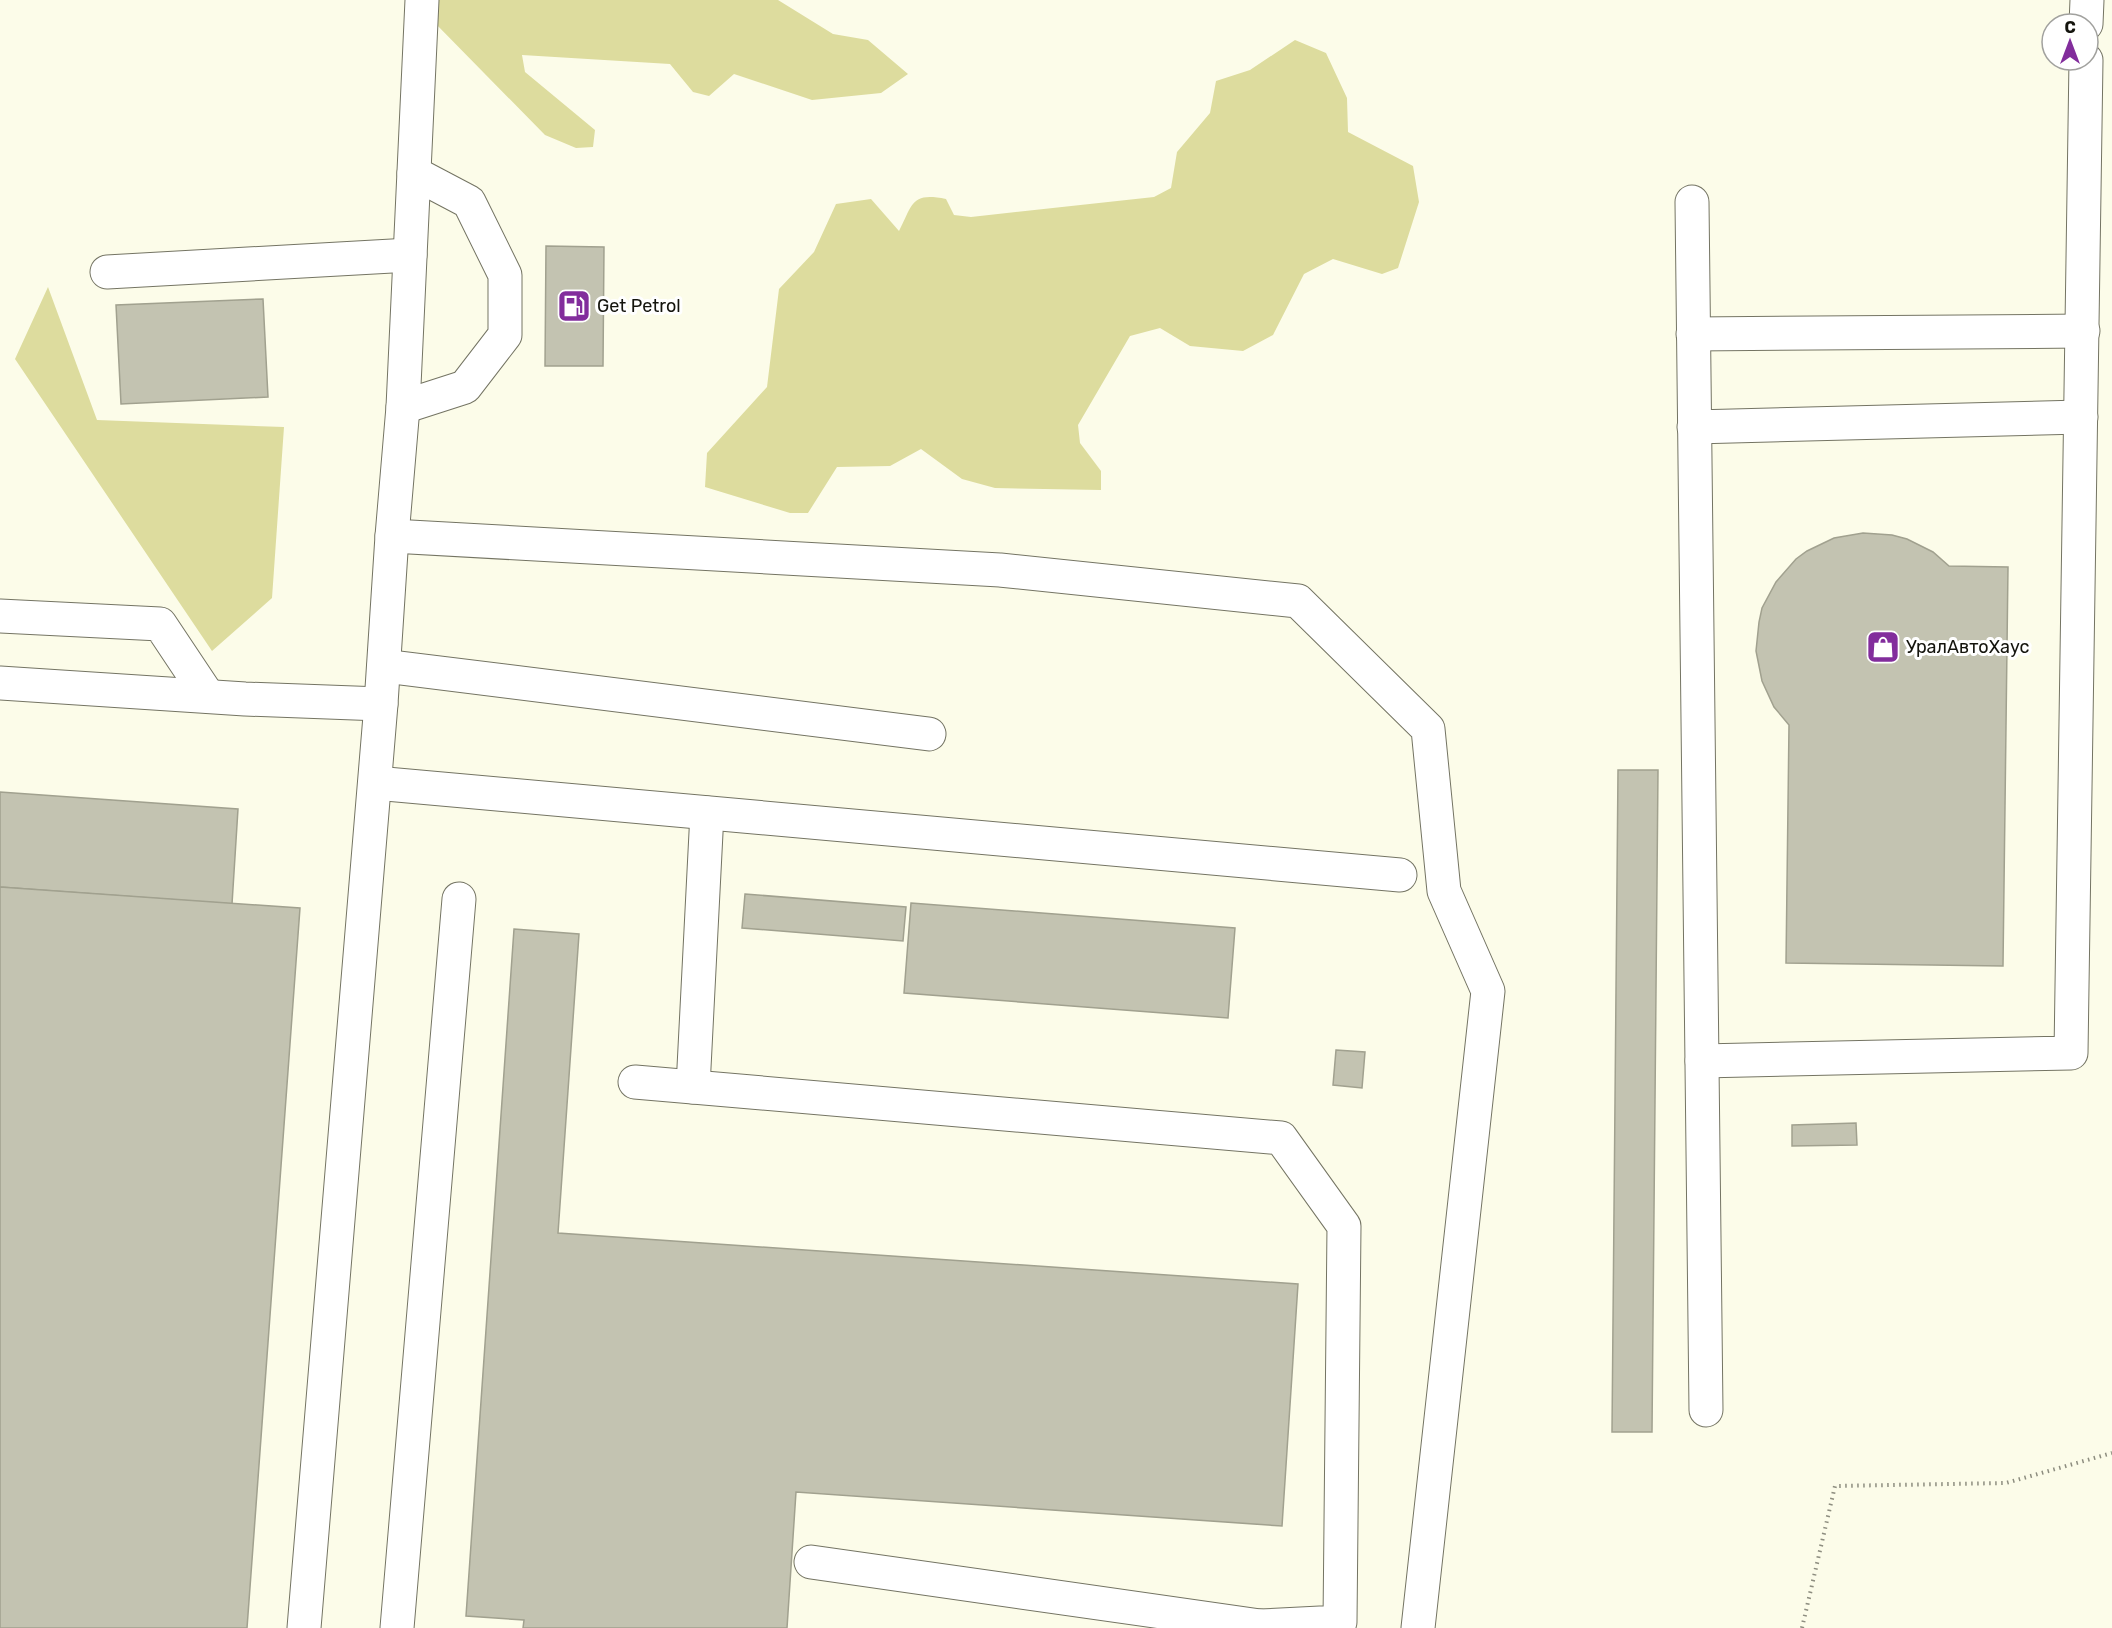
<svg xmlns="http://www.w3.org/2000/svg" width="2112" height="1628" viewBox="0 0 2112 1628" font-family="Rubik,sans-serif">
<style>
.green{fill:#dddc9e}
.building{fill:#c3c3b1;stroke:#a1a18f;stroke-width:1.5}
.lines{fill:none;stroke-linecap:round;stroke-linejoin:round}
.minor-casing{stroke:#747463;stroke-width:35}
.path{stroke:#8d8d7f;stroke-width:4;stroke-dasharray:1.5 4.5;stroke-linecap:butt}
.minor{stroke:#fff;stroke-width:33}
.labels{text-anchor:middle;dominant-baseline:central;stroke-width:6;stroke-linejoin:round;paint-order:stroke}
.poi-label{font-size:18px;fill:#14140d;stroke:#fff;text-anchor:start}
</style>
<rect width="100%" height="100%" fill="#fcfce9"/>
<g class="green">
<path d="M433,0h345l55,34 35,6 40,34 -27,19 -69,7 -78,-26 -25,22 -16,-4 -23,-28 -148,-9 3,17 70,58 -2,17 -17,1 -31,-13 -112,-114z"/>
<path d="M1295,40l31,13 21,45 1,34 65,34 6,36 -21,66 -16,6 -49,-15 -29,15 -31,61 -30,16 -53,-5 -30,-18 -30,8 -52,89 2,18 21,28v19l-106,-2 -33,-9 -41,-30 -31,17 -53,1 -29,46h-18l-85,-26 2,-34 60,-66 12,-98 35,-37 22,-48 35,-5 28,32c14,-27 12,-39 47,-32l8,16 17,2 183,-20 17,-9 6,-36 33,-39 6,-32 34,-11z"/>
<path d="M48,287l49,133 187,7 -12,171 -60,53 -197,-292z"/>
</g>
<g class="building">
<path d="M546,246l58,1 -1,119h-58z"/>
<path d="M263,299l5,98 -147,7 -5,-99z"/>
<path d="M1863,533l29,2 15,4 26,13 16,14 59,1 -5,399 -217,-3 3,-238 -15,-18 -12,-26 -6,-30 3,-29 3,-14 14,-26 20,-23 11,-8 27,-13z"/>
<path d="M1618,770h40l-6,662h-40z"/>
<path d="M0,792l238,17 -6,95 -232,-17z"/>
<path d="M0,887l300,21 -53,720h-247z"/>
<path d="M745,894l161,13 -3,34 -161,-13z"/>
<path d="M911,903l324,25 -7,90 -324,-25z"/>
<path d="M514,929l65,5 -21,299 740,51 -16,242 -486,-34 -9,136h-264l1,-8 -58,-4z"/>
<path d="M1336,1050l29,2 -3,36 -29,-3z"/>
<path d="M1856,1123l1,22 -65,1v-21z"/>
</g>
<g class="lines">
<g class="minor-casing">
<g id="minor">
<path d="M2086,24l1,-24"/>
<path d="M1692,202l14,1208"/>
<path d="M107,272l303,-17"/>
<path d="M1693,334l390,-3"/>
<path d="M403,407l62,-20 40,-52v-60l-36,-73 -55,-29"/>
<path d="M1694,427l387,-10"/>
<path d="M392,536l608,34 298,31 130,128 16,162 44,100 -70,637"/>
<path d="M0,616l160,8 48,72"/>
<path d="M384,666l545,68"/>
<path d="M0,683l245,16 136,5"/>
<path d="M375,783l1025,92"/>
<path d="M1702,1061l369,-8 15,-993"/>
<path d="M635,1082l646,56 63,88 -4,396 -80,4v2"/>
<path d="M693,1087l14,-274"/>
<path d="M811,1562l449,64"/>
<path d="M304,1628l77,-924 11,-168 11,-129 19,-407"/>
<path d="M397,1628l62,-729"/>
</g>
</g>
<path class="path" d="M1802,1628l33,-142 171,-3 106,-30"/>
<use href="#minor" class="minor"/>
</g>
<defs>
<g id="fuel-square" transform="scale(1.725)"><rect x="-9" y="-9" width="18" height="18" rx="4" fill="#822d9c" stroke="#fff"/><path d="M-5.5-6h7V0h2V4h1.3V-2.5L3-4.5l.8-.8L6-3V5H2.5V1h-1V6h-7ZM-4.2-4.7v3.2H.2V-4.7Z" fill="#fff"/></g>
<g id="shop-square" transform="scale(1.725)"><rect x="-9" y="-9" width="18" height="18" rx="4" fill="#822d9c" stroke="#fff"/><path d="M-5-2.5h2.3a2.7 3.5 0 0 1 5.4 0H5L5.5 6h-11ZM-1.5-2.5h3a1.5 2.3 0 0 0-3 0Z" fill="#fff"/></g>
</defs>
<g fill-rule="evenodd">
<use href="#fuel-square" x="574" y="306"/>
<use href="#shop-square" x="1883" y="647"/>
</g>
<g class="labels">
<g class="poi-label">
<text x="597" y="306">Get Petrol</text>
<text x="1906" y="647">УралАвтоХаус</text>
</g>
</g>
<g transform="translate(2070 42)"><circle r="28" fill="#ffffff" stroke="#a1a19e" stroke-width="1.5"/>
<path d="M0-4.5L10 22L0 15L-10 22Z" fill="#822d9c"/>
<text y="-9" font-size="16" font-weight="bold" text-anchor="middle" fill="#14140d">С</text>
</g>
</svg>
